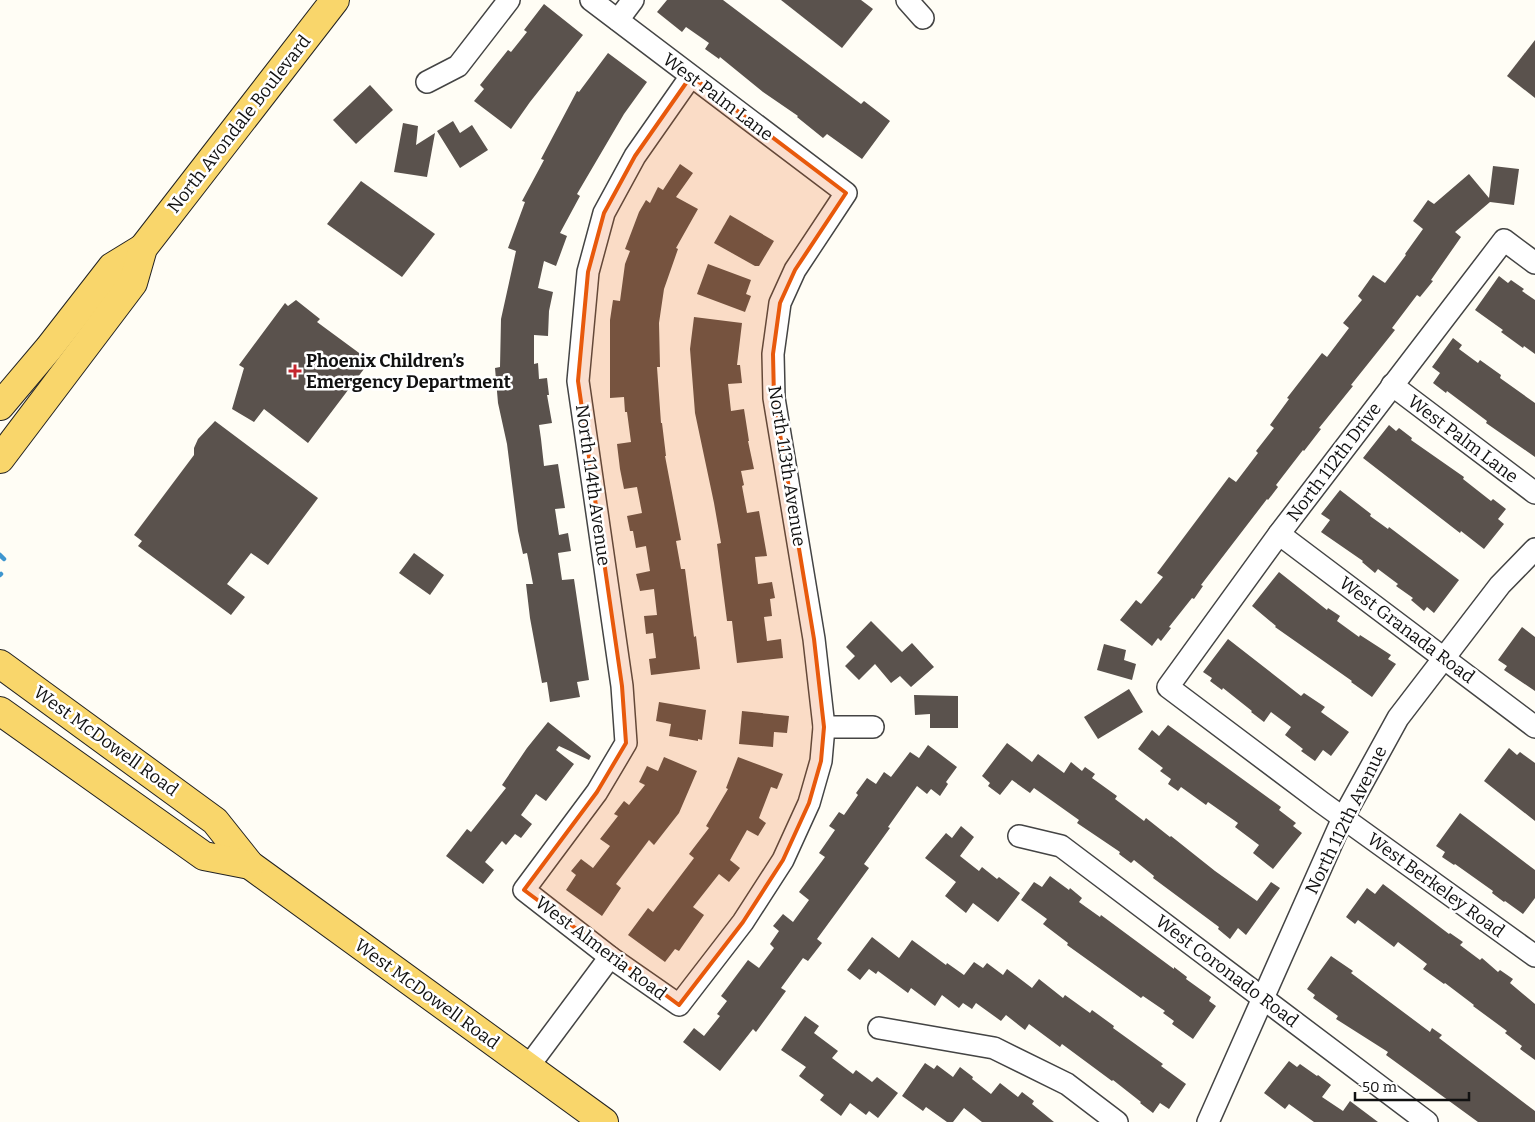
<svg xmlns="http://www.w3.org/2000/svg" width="1535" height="1122" viewBox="0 0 1535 1122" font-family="Bitter,serif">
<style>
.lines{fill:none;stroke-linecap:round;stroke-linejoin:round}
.stream{stroke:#3f96cf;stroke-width:4.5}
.building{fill:#5a524d}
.minor-casing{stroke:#444;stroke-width:24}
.major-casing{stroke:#222;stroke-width:30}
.minor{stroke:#fff;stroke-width:21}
.major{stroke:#f9d66b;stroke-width:28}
.marked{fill:#e8590c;fill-opacity:0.2;stroke:#e8590c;stroke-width:4;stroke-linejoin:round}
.poi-dot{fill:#c4262e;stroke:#fff;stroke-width:2}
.labels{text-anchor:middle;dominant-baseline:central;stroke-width:5;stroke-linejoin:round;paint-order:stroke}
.street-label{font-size:18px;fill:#111;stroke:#fff}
.poi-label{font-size:18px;font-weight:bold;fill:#111;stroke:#fff;text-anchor:start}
</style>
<rect width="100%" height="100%" fill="#fffdf5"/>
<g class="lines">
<g class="stream">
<path d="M0,555l4,4"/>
<path d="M0,575l1,-1"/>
</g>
</g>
<g class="building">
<path d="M667,0h56l138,104 3,-3 26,20 -28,38 -35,-25 -4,4 -26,-21 1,-1 -35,-24 -43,-35 -1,2 -14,-10 4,-6 -23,-16 -4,5 -25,-20z"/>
<path d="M781,0h80l12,9 -31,39z"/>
<path d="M544,4l39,31 -53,67 -19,27 -37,-28 10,-12 -4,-4 28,-35 3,2 16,-20 -3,-2z"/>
<path d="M1535,40v58l-28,-22z"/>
<path d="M608,53l39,29 -23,32 -47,80 3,2 -20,37 7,3 -11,30 -12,-5 -6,27 15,4 -4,19 -1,25 -14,-1v29l4,-1 1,16 8,-1 2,17h-2l5,28 -13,2 2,14 3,27 14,-2 7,44 -10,1 4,26 9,-2 3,18 -13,2 4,27 12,-1 15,101 -12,2 3,15 -30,5 -3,-20 -5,1 -12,-65 -4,-34h7l-6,-31 -4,1 -5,-23 -11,-87 -9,-41 -3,-35 5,-1 1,-48 15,-68 -8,-3 17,-46 -3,-1 22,-41 -3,-1 36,-68 2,1z"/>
<path d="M370,85l23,25 -37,34 -23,-24z"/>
<path d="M453,121l7,12 12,-8 16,25 -28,18 -23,-37z"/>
<path d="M403,123l15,3 -2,19 19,-12 -8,44 -33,-5z"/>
<path d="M680,164l13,9 -17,24 22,12 -22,39 2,1 -14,40 -5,34 1,44h-3l4,56h1l4,33h-1l16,84 -5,1 5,28h4l9,68 2,-1 4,33 -49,6 -2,-16 7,-1 -3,-25 -7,1 -2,-18 13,-1 -3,-26 -14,2 -4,-17 14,-3 -4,-25 -10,2 -3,-17h-3l-3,-15 15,-3 -5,-26 -13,2 -4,-20 -3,-25 14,-2 -4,-30h-2l-1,-15 -14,1v-78l3,-20 7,1 5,-37 5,-13 -5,-2 14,-37 7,-12 4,3 8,-16 5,3z"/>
<path d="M1493,166l26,3 -5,36 -24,-3 -35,30 6,5 -30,43 2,1 -13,16 -3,-2 -25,33 3,2 -44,55 2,1 -34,42 2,1 -17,22 -1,-1 -27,35 2,2 -10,13 -1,-1 -66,86 2,1 -9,13 -2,-1 -23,29 2,1 -10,13 -3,-3 -6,8 -32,-26 16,-20 5,4 22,-27 -6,-4 72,-96 7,5 22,-29 -2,-2 18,-23 -4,-3 19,-26 -2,-1 35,-45 5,4 22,-29 -6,-5 19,-23 -4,-4 15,-21 12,8 21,-28 -1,-1 18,-25 -10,-8 15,-21 6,4 35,-30 20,24z"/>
<path d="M361,181l74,53 -33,43 -75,-53z"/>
<path d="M730,215l44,26 -15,25h-4l-41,-23z"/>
<path d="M708,264l43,16 -5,14 5,2 -6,16 -48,-18z"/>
<path d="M1499,276l9,7 3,-3 13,9 -2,2 13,9v54l-11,-8 -1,2 -22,-16 2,-2 -28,-20z"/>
<path d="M296,300l24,19 -3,3 53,39 -62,82 -44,-34 -10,13 -22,-13 12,-41 -5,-3 46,-62 3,3z"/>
<path d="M694,317l48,6 -5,42h3l2,18 -14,1 3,27 13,-2 5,32h-1l6,28 -13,2 3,14 -2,1 5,27 12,-2 5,28 3,17 -12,1 3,27 14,-2 3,16 -5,1 2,17 -8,1 3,24 14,-2 2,19 -46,5 -5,-42h-5l-10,-77 4,-1 -7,-40 -19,-90 -5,-64z"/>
<path d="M1453,338l9,7 -3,4 19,14 2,-3 21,15 -1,3 35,25v54l-49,-34 1,-2 -40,-30 -1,2 -13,-10 7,-10 -8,-6z"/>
<path d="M215,421l103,77 -50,67 -17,-12 -24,31 18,13 -14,18 -93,-69 4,-5 -8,-6 60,-80v-7l4,-9z"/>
<path d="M1389,425l7,6 3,-3 13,10 -1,2 53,37 -1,2 28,22 2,-2 13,10 -8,10 6,5 -20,25 -23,-18 -1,2 -97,-75z"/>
<path d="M1340,490l31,24 -1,2 18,13 1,-2 70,53 -25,33 -7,-6 -3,4 -13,-11 2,-2 -17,-12 2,-2 -20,-15 -3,4 -13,-11 1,-1 -42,-29 9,-12 -9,-6z"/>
<path d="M414,553l30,22 -14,20 -31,-22z"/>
<path d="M1279,572l48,38 1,-2 12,8 -3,5 22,16 1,-2 31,20 -3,4 8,5 -24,33 -21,-15 1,-1 -77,-54 1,-1 -24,-20z"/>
<path d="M871,621l31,31 10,-9 22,24 -23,20 -11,-11 -9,7 -16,-19 -16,16 -14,-14 10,-10 -9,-9z"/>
<path d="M1522,627l13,10v54l-31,-21 3,-4 -9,-6z"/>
<path d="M1228,639l73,57 3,-3 21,14 -4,5 28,20 -18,24 -8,-6 -8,11 -14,-10 2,-2 -18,-14 6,-8 -20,-15 -7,10 -13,-10 1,-1 -29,-23 -1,2 -12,-9 2,-3 -9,-6z"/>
<path d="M1104,644l22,6 -2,10 12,4 -4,16 -35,-10z"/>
<path d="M1129,689l14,23 -45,27 -14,-22z"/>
<path d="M914,695l44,1v32h-28v-14l-15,1z"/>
<path d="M659,702l47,8 -4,30 -4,-1v2l-29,-5 2,-12 -15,-3z"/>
<path d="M742,711l47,5 -2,17 -13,-1 -1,15 -34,-3z"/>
<path d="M548,722l43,34 -2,4 -30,-14 -3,4 18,14 -28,37 -10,-7 -15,21 11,9 -11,14 -6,-4 -9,11 -4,-4 -17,21 9,8 -11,14 -37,-28 21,-27 4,3 35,-44 -4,-3 25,-37z"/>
<path d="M1168,725l113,82 -2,3 17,13 -3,3 9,7 -29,36 -20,-16 6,-8 -24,-18 3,-4 -30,-21 -2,3 -25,-18 -3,4 -10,-7 3,-5 -11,-8 3,-3 -25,-19 14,-19 7,6z"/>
<path d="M1007,743l25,19 6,-8 26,19 7,-11 11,9 3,-4 10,7 -3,4 25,18 -2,3 29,22 2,-3 24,19 1,-1 44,35 42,30 14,-19 9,6 -34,47 -8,-7 -8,11 -12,-10 1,-2 -66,-49 1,-2 -20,-16 -3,3 -12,-9 1,-2 -43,-29 2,-3 -45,-32 -4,5 -18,-13 -12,15 -12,-9 2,-3 -8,-7z"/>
<path d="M928,745l29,22 -11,15 2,2 -8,12 -9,-7 -4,5 -10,-8 -29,41 2,1 -26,36 5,4 -52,71 5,4 -14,18 -5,-3 -22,30 5,3 -30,41 -3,-3 -33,42 -37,-29 11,-14 10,8 16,-20 -3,-2 10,-13 -6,-5 27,-36 11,8 15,-20 -4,-4 9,-13 -6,-5 10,-12 10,8 16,-22 -10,-8 26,-35 -6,-4 16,-23 -6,-4 10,-14 5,3 14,-20 -2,-2 11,-15 9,6 8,-12 7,5 19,-25 9,6z"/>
<path d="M1509,748l8,7 3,-3 15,11v58l-51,-40z"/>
<path d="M664,757l33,14 -18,42 -25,32 -5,-5 -33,44 5,4 -19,28 -36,-26 10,-15 -5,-4 10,-12 12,9 17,-22 -10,-7 18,-23 -4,-2 10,-13 5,4 16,-20 -6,-3 8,-16 11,5z"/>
<path d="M738,757l45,17 -6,15 -6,-2 -12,31 7,5 -8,13 -11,-6 -17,30 10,8 -11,14 -10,-8 -26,33 11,8 -25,36 -4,-2 -10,13 -37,-27 20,-27 5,4 41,-54 -5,-4 20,-26 -3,-2 22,-37 -2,-1z"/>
<path d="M1460,813l75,57v28l-12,16 -18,-13 -1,1 -12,-9 1,-2 -38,-27 -1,1 -12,-8 3,-5 -9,-6z"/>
<path d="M961,826l13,11 -14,19 19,15 3,-4 15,12 2,-2 21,16 -22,29 -25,-19 -7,10 -21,-17 11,-14 -31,-24 21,-25 6,5z"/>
<path d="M1050,876l19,14 1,-2 12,10 -3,4 21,15 1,-2 73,54v-2l13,10 -1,2 25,18 -2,4 7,5 -23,33 -21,-15 2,-3 -11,-8 2,-2 -22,-15 -2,2 -74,-53 1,-2 -25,-19 4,-5 -26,-19 13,-18 8,5z"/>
<path d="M1383,884l66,50 1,-1 13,9 -3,3 20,15 2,-2 16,14 2,-2 13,9 -3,4 25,21v56l-15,-11 2,-3 -17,-13 2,-2 -34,-25 1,-1 -29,-22 -1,1 -21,-15 4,-5 -29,-22 -4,5 -36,-27 -3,4 -9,-7 21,-29 8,6z"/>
<path d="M872,937l27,21 13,-18 34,25 1,-2 17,12 10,-13 9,6 4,-5 16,12 4,-6 25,19 7,-9 24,19 2,-3 25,18 2,-3 22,16 -1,2 50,36 -2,2 25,18 -17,25 -9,-6 -7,10 -13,-10 1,-1 -28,-22 -1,1 -50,-37 -2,3 -31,-23 -4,6 -19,-15 -5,6 -25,-18 -4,6 -9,-6 -4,5 -17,-13 -7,11 -24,-18 -3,5 -30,-22 -2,3 -7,-5 -9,11 -13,-10z"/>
<path d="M1331,956l22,15 -2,2 79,59 2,-4 10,7 -3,3 96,73v11h-57l-92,-67 2,-3 -52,-33 2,-3 -25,-18 2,-3 -8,-6z"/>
<path d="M805,1016l14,10 -5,7 24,18 -6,7 21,16 3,-4 16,12 5,-5 21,16 -20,25 -9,-7 -3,4 -16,-12 -9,13 -21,-16 4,-5 -25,-19 7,-9 -25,-17z"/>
<path d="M1289,1061l8,6 3,-3 17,12 1,-1 13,10 -9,12 21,14 7,-10 28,21h-64l-25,-18 -4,5 -21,-16z"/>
<path d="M925,1063l9,6 3,-4 16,12 7,-10 13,10 -1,2 19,15 9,-11 18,14 4,-5 12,9 -2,3 22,18h-72l-18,-14 -11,14h-6l-21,-15 -3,4 -21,-15z"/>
</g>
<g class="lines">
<g class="minor-casing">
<g id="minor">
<path d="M591,0l255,193 -51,77 -15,33 -7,51 1,44 40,241 10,88 -3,34 -12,42 -26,57 -40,62 -64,83 -69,-48 -86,-67 73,-98 29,-49 -4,-57 -44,-305 10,-109 16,-59 31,-57 56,-80"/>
<path d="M907,0l16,18"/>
<path d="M618,20l15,-20"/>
<path d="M427,82l31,-16 51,-66"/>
<path d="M1535,263l-31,-23 -225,294 -111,153 153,115 214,154"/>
<path d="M1392,385l143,108"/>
<path d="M1279,534l256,193"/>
<path d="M824,727h49"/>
<path d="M1019,836l42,10 366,276"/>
<path d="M879,1028l115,20 73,36 50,38"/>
<path d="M528,1067l82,-110"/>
<path d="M1208,1122l135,-304 55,-100 102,-133 35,-36"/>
</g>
</g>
<g class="major-casing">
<g id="major">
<path d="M0,406l49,-58 63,-81 31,-19"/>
<path d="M0,459l133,-176 10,-35 192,-248"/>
<path d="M0,664l215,157 35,44 354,257"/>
<path d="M0,711l204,145 46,9"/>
</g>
</g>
<use href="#minor" class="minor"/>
<use href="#major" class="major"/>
</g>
<path class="marked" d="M691,76l155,117 -51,77 -15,33 -7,51 1,44 40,241 10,88 -3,34 -12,42 -26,57 -40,62 -64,83 -155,-115 73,-98 29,-49 -4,-57 -44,-305 10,-109 16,-59 31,-57z"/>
<path class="poi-dot" d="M292.5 363.5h5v5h5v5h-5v5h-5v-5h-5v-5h5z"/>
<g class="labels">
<g class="street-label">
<text transform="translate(718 97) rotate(37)">West Palm Lane</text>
<text transform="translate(239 124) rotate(-52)">North Avondale Boulevard</text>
<text transform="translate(1463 439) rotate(37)">West Palm Lane</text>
<text transform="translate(1334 462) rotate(-53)">North 112th Drive</text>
<text transform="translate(787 466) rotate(81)">North 113th Avenue</text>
<text transform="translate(593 485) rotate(82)">North 114th Avenue</text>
<text transform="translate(1407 630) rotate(37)">West Granada Road</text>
<text transform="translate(106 741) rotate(36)">West McDowell Road</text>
<text transform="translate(1346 820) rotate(-64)">North 112th Avenue</text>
<text transform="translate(1436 885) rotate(36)">West Berkeley Road</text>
<text transform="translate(601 948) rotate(37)">West Almeria Road</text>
<text transform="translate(1227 971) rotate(37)">West Coronado Road</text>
<text transform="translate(427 994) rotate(36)">West McDowell Road</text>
</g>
<g class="poi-label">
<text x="306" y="361">Phoenix Children’s<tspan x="306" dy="21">Emergency Department</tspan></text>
</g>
</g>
<path d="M1355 1092v8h114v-8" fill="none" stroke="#111111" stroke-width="2.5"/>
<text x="1362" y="1092" font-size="15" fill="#111111" stroke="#ffffff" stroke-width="4" paint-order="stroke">50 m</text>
</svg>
